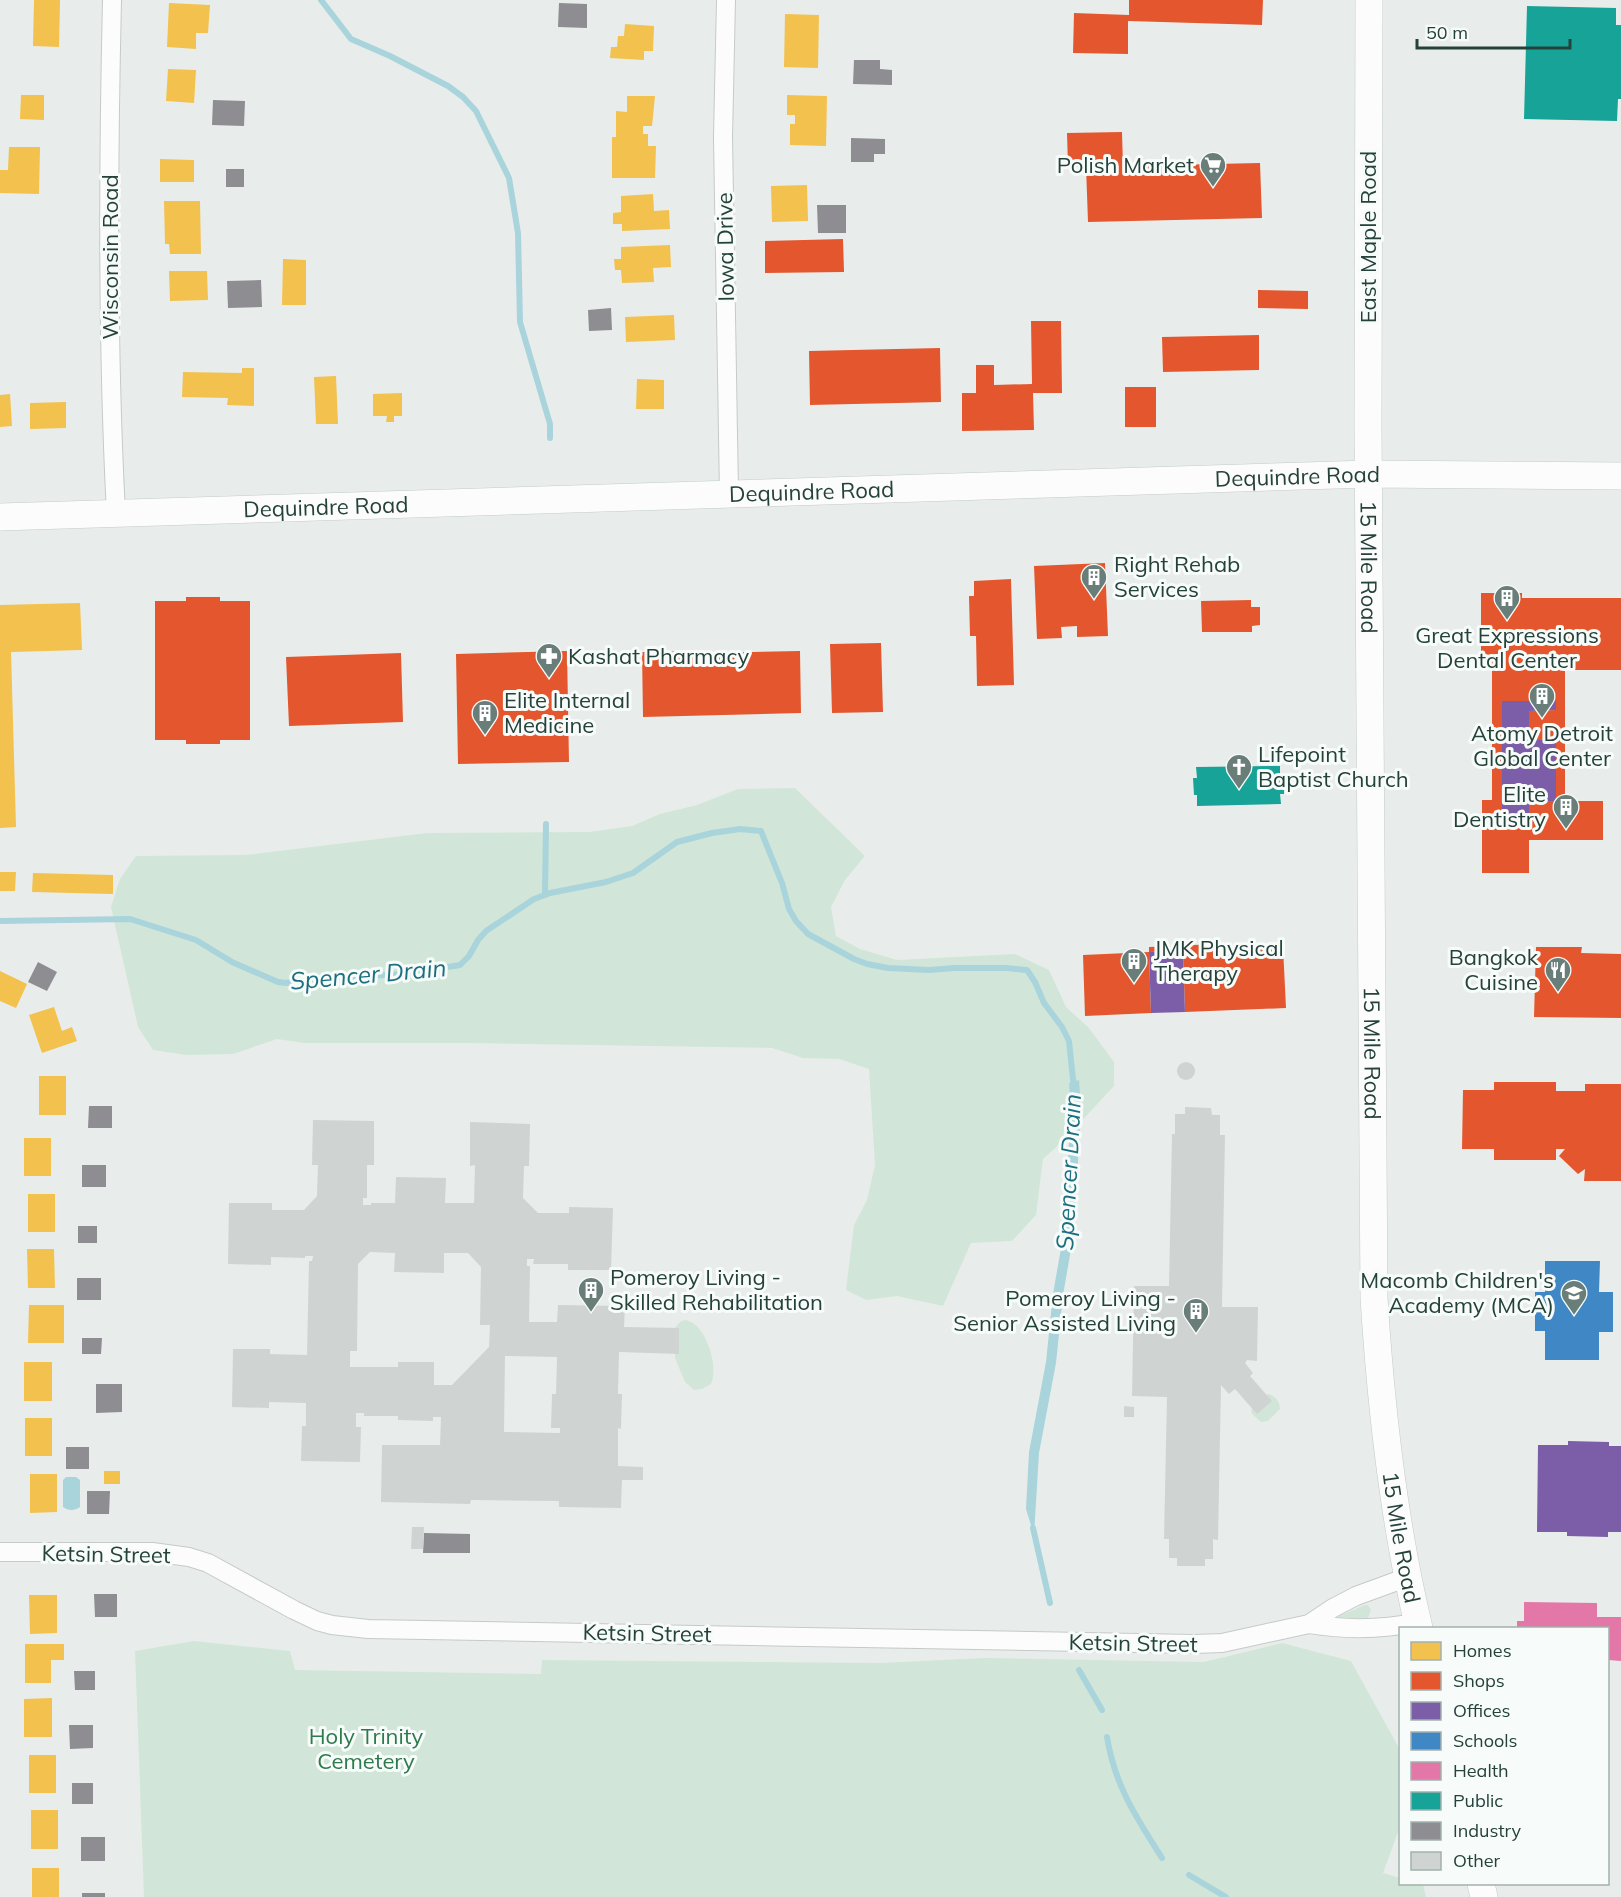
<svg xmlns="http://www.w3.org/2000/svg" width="1621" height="1897" viewBox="0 0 1621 1897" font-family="Mulish,sans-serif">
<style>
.green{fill:#d1e6d8}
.water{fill:#a9d4db}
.homes{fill:#f2c14e}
.shops{fill:#e4572e;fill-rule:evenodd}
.offices{fill:#7b5ea7}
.schools{fill:#3f88c5}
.health{fill:#e377a8}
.public{fill:#17a398}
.industry{fill:#8d8d92}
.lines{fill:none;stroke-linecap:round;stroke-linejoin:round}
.stream{stroke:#a9d4db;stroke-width:6}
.building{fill:#cfd4d2;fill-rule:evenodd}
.street-casing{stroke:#c5cac8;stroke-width:20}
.secondary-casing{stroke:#c3cbc8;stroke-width:28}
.street{stroke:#fcfcfc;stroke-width:18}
.secondary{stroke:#fcfcfc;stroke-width:27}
.labels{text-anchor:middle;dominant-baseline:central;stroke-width:6;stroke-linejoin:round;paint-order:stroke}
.poi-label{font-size:22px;fill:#24423a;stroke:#f7fbf9;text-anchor:start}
.street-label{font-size:22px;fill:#24423a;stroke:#f7fbf9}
.park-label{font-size:22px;fill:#2d7a4b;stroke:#f7fbf9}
.water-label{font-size:24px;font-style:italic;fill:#1c6f80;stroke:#f7fbf9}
</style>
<rect width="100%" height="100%" fill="#e8edeb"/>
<g class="green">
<path d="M795,788l70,68 -20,24 -14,27 5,29 24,13 37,11 118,-6 34,16 17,37 23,21 25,34v24l-50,54 -21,19 -7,56 -24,26 -41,2 -28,63 -46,-10 -31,4 -20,-10 8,-65 13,-25 8,-35 -6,-96 -30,-10 -36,-1 -31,-10 -305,-5h-163l-27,-4 -44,15 -47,1 -33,-5 -15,-23 -27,-120 9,-28 16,-23 109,-1 182,-22 162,-1 43,-6 28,-12 37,-9 41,-16z"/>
<path d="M685,1320c21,3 34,46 26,64l-9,5 -8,1 -9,-8 -10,-24v-30l5,-6z"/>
<path d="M1268,1394c7,1 12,8 12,15l-12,12 -7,1 -9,-8 -1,-4z"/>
<path d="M1365,1605h3l3,5 -3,8h-31l2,-2z"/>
<path d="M194,1641l96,10 5,19 246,4 1,-14 339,3 104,-5 219,4 78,-19 69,18 49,89v77l-17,46 17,5v6h23l3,13h-1282l-9,-246z"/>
</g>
<g class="water">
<path d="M1079,1080l2,29 -7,123 -11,63 -7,68 -17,90 -5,82 -8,-26 3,-57 17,-90 7,-68 11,-63 7,-123 -2,-25z"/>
<path d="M66,1477h10l4,3v27c-5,4 -12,4 -17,0v-27z"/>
</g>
<g class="homes">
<path d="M34,0h26l-1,47 -26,-1z"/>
<path d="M169,3l41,2 -2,28h-12v16l-29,-2z"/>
<path d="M785,14l34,1 -1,53 -34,-1z"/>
<path d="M625,24l29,2 -1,25h-9v9l-34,-2 1,-11h6l1,-11h6z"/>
<path d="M168,69l28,1 -2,33 -28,-2z"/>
<path d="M21,95h23v25l-24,-1z"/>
<path d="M787,95l40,1 -1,50 -36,-1v-21h5v-9h-8z"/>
<path d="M627,96h28l-3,30h-9v8h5v12h8l-1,32h-43v-41h4v-26l11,1z"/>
<path d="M9,147h31l-1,47 -39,-1v-23h8z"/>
<path d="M160,159l34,1v22h-34z"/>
<path d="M807,185l1,36 -36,1 -1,-36z"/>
<path d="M653,194l1,17 15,-1 1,19 -48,2v-7h-9v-11l8,-1v-16z"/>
<path d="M164,201h36l1,53h-31l-1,-10h-4z"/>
<path d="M670,245l1,22 -18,1 1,14 -32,1 -1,-13h-6l-1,-11h7v-12z"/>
<path d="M283,259l23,1v45h-24z"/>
<path d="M169,271h38l1,29 -38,1z"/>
<path d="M674,315l1,25 -49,2 -1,-25z"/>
<path d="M242,368h12v38l-27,-1 1,-7 -46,-1 1,-25 59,1z"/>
<path d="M336,376l2,48h-22l-2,-47z"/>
<path d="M637,379l27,1v29h-28z"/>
<path d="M402,393v23h-8v6h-8l1,-6h-14v-22z"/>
<path d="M10,394l2,32 -12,1v-32z"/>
<path d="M66,402v26l-36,1v-26z"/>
<path d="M80,603l2,47 -71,2 5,175 -16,1v-223z"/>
<path d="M0,872h16l-1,19h-15z"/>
<path d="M33,873l80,2v19l-81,-2z"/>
<path d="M0,971l27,13 -11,24 -16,-7z"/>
<path d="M54,1007l8,24 10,-4 5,14 -35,12 -13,-38z"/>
<rect x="39" y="1076" width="27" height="39"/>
<rect x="24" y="1138" width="27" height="38"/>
<rect x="28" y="1194" width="27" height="38"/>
<path d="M27,1249h27l1,39h-27z"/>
<path d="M29,1305h35v38h-36z"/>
<rect x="24" y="1362" width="28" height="39"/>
<rect x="25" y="1418" width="27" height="38"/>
<rect x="104" y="1471" width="16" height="13"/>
<path d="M30,1474h27v38l-27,1z"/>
<path d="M29,1595h28v38l-27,1z"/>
<path d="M25,1644h39v16h-13v23h-26z"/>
<path d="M52,1698v39h-28v-38z"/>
<rect x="29" y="1755" width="27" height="38"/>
<rect x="31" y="1810" width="27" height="39"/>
<rect x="32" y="1868" width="27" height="29"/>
</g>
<g class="shops">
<path d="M1129,0h134l-1,25 -134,-4v33l-55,-1 1,-40 55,2z"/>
<path d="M1122,132l1,34 137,-3 2,55 -174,4 -2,-55h-18l-1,-34z"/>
<path d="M843,239l1,33 -79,1v-32z"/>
<path d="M1258,290l50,1v18l-50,-1z"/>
<path d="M1031,321h30l1,72h-29l1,37 -72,1v-38h14v-28h18v20l38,-1z"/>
<path d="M1259,335v35l-96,2 -1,-35z"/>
<path d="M940,348l1,54 -131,3 -1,-54z"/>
<rect x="1125" y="387" width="31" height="40"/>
<path d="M1105,563l3,73 -31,1v-11l-16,1 1,11 -25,1 -3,-73z"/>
<path d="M1011,579l3,106 -37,1 -1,-50h-6l-1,-40h5v-15z"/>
<path d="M1481,593h41v5h99v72h-56v131h38v39h-74v33h-47v-73h10v-136l-11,-1zM1502,701h54v9l-27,1v29h27v61h-27v12h-27z"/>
<path d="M186,597h34v4h30v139h-30v4h-34v-4h-31v-139h31z"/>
<path d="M1251,600v7h9v18l-8,1v6h-50l-1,-31z"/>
<path d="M881,643l2,69 -51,1 -2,-69z"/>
<path d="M567,651l2,111 -111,2 -2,-110z"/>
<path d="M700,651v2l100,-2 1,62 -158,4 -1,-65z"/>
<path d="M401,653l2,69 -114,4 -3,-69z"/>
<path d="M1216,944v6l67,-3 3,61 -101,4 -2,-61 -34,1v-5z"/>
<path d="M1536,947h46l-1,6 40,1v64l-87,-1z"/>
<path d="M1149,952l2,61 -66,3 -2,-61z"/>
<path d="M1494,1082h62v9h29v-7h36v97h-37l1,-12 -7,5 -19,-18 6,-7h-9v11h-62v-11h-32l1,-59h31z"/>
</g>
<g class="offices">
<path d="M1502,701h54v9l-27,1v29h27v61h-27v12h-27z"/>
<path d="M1183,951l2,61 -34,1 -2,-61z"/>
<path d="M1568,1441l41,1v4h12v86h-13v5l-41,-1v-4h-30l1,-87h30z"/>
</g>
<path class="schools" d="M1545,1261h55l-1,31h14v40h-14v28h-54v-29h-10v-39h10z"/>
<path class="health" d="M1524,1602l73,1v14h24v44l-13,-1v-32h-91v-7h7z"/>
<g class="public">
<path d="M1527,6l89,2v17h5v74h-3l-1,22 -93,-2z"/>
<path d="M1280,766v11h4v17h-4l1,10 -84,2v-11h-3l-1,-17h4l-1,-11z"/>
</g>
<g class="industry">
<path d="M559,3l28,1v24l-29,-1z"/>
<path d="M854,60h26v9l12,1v15l-39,-1z"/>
<path d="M213,100l32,1 -1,25 -32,-1z"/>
<path d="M851,138l34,1v15h-11v8h-23z"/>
<rect x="226" y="169" width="18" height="18"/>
<path d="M817,205h29v28h-28z"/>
<path d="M261,280l1,27 -34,1 -1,-27z"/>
<path d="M611,308l1,22 -23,1 -1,-21z"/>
<path d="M38,962l19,10 -10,19 -19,-9z"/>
<path d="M89,1106h23v22h-24z"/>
<rect x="82" y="1165" width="24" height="22"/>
<rect x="78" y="1226" width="19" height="17"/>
<rect x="77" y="1278" width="24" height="22"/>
<path d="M82,1338h20l-1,16h-19z"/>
<path d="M96,1384h26v28l-26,1z"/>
<rect x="66" y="1447" width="23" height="22"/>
<path d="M87,1491h23l-1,23h-22z"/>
<path d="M424,1533l46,1v19h-47z"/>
<path d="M94,1594h23v23h-22z"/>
<path d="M74,1671h21v19h-20z"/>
<path d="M69,1725h24v23l-23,1z"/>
<rect x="72" y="1783" width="21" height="21"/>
<rect x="81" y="1837" width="24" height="24"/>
<rect x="82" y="1893" width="23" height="4"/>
</g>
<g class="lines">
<g class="stream">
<path d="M321,0l30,39 39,17 58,30 15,11 13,14 33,67 9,55 2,89 30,102v14"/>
<path d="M545,895l1,-71"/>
<path d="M0,921l130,-2 66,21 36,22 46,20 8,1 22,-4 96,-5 56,-9 9,-9 9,-16 8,-9 48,-32 16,-6 56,-11 27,-9 44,-31 35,-9 28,-4 21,2 21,52 7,26 7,12 12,13 46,25 13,5 21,4 41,2 26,-2h51l21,2 8,12 9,21 18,24 7,14 5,48"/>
<path d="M1033,1528l17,75"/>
<path d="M1079,1670l23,40"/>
<path d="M1107,1737c8,49 29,80 55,121"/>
<path d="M1189,1875l37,22"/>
</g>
</g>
<g class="building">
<circle cx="1186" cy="1071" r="9"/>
<path d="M1185,1107l26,1 1,7h8v20h5l-3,172h36l-1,54 -10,-1 -2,3 8,10 -3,3 22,25 -15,13 -22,-25 -6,5 -8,-9 -3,155 -5,-1v20h-8v7h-28v-8h-8v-19h-5l3,-142 -35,-1 2,-110h35l3,-152h3v-20h10z"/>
<path d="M313,1120l61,1v44h-7v33h-4v7h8v-2h24l1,-26 50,1 -1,25h29l1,-38 -5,1v-44l60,2 -1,42h-5l-1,32 15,15h31v-6l44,1 -2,62h-43v-6h-35l1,-5h-7v7h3l-1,56h28l1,-17 67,1 -1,21 55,1v26l-60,-2 -1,42h4l-1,35 -3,-1v38l25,1v13h-21l-1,28 -62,-1v-6l-88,-1 -1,4 -89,-2 1,-57h58l1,-28h-8v4l-35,-1v-4h-34v-3h-8v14h5l-1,35 -59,-1 1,-35h4v-23l-37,-1v6l-37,-1 1,-58h37v5l37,1 2,-94h3l1,-5h-8v2l-34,-1v8l-43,-1 1,-61h43v7h32l13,-14 1,-31h-6zM370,1252l25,1 -1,19 50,1v-20h24l13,14 -1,58h10l-1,22 -37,38h-18v-23h-36v5h-48v-16h7l1,-87zM505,1356l52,1 -1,37h-4l-1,34h9v5l-56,-1z"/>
<path d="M1124,1406l10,1v10h-10z"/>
<path d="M412,1527h12l-1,22h-12z"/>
</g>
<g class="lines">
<g class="street-casing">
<g id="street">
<path d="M112,0c-4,171 -5,343 4,513"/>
<path d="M726,0l-3,137 6,357"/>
<path d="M0,1552h152l37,5 19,6 86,47 23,11 15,4 36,4 826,15 28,-1 87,-19 24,-16 23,-12 52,-19"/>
<path d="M1309,1624c37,6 72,6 109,-2"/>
</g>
</g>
<g class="secondary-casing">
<g id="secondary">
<path id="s1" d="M1369,0l-1,425 6,873c7,111 19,222 45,330"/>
<path id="s2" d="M0,517l1369,-43 252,2"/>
<path d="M1481,1884l3,13"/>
</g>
</g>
<use href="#street" class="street"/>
<use href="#secondary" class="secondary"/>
</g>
<defs>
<g id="supermarket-pin" transform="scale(1.35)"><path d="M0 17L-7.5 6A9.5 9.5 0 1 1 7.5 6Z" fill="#697e78" stroke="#f7fbf9"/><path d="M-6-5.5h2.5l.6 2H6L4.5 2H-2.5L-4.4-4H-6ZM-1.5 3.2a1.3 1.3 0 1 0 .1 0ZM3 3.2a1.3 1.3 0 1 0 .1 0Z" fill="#fff"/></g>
<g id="building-pin" transform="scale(1.35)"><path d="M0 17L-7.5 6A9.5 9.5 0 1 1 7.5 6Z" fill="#697e78" stroke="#f7fbf9"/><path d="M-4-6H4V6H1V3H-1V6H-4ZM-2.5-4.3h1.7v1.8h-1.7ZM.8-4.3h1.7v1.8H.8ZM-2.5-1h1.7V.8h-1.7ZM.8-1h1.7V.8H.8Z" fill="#fff"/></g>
<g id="pharmacy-pin" transform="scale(1.35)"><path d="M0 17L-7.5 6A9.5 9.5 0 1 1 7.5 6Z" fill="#697e78" stroke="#f7fbf9"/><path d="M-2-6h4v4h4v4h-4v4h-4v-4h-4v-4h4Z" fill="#fff"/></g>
<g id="church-pin" transform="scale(1.35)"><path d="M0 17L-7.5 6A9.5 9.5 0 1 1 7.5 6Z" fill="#697e78" stroke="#f7fbf9"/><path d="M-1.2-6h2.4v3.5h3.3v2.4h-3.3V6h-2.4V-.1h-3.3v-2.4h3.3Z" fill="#fff"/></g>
<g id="restaurant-pin" transform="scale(1.35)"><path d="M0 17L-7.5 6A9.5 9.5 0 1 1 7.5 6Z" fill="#697e78" stroke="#f7fbf9"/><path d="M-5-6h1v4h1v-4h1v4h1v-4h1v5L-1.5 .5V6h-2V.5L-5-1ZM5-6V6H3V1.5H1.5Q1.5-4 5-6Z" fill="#fff"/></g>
<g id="school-pin" transform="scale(1.35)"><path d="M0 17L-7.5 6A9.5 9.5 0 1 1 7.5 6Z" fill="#697e78" stroke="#f7fbf9"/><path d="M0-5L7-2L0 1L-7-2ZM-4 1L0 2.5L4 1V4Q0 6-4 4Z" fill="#fff"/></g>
</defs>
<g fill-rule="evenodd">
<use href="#supermarket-pin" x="1213" y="165"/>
<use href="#building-pin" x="1094" y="577"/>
<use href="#building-pin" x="1507" y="598"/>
<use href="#pharmacy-pin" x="549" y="656"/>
<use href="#building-pin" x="1542" y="696"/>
<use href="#building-pin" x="485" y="713"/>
<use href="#church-pin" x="1239" y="767"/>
<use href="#building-pin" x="1566" y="807"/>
<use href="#building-pin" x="1134" y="961"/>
<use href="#restaurant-pin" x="1558" y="970"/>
<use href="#building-pin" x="591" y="1290"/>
<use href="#school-pin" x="1574" y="1293"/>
<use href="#building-pin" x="1196" y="1311"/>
</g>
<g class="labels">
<g class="poi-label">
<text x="1194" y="165" text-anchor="end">Polish Market</text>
<text x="1114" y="564">Right Rehab<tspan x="1114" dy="25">Services</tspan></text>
<text x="1507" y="635" text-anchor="middle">Great Expressions<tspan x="1507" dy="25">Dental Center</tspan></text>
<text x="568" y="656">Kashat Pharmacy</text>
<text x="504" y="700">Elite Internal<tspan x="504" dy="25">Medicine</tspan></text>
<text x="1542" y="733" text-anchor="middle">Atomy Detroit<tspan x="1542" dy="25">Global Center</tspan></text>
<text x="1258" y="754">Lifepoint<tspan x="1258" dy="25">Baptist Church</tspan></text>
<text x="1546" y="794" text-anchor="end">Elite<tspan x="1546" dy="25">Dentistry</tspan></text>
<text x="1154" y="948">JMK Physical<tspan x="1154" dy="25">Therapy</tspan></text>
<text x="1538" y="957" text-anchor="end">Bangkok<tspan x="1538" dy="25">Cuisine</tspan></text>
<text x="610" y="1277">Pomeroy Living -<tspan x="610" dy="25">Skilled Rehabilitation</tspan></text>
<text x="1554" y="1280" text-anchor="end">Macomb Children's<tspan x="1554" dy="25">Academy (MCA)</tspan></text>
<text x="1176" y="1298" text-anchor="end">Pomeroy Living -<tspan x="1176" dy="25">Senior Assisted Living</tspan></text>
</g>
<g class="street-label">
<text transform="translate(1368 237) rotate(-90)">East Maple Road</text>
<text transform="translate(725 247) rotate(-91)">Iowa Drive</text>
<text transform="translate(110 257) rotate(-90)">Wisconsin Road</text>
<text stroke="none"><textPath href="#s2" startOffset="1298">Dequindre Road</textPath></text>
<text stroke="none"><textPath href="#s2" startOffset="812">Dequindre Road</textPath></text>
<text stroke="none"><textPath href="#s2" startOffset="326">Dequindre Road</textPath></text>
<text stroke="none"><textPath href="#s1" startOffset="567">15 Mile Road</textPath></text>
<text stroke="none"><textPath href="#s1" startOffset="1053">15 Mile Road</textPath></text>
<text stroke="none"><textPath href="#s1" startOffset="1539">15 Mile Road</textPath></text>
<text transform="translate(106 1554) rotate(1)">Ketsin Street</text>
<text transform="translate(647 1633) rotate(1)">Ketsin Street</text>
<text transform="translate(1133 1643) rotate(1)">Ketsin Street</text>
</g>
<g class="park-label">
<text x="366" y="1736">Holy Trinity<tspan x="366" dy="25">Cemetery</tspan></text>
</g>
<g class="water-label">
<text transform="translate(368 974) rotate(-5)">Spencer Drain</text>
<text transform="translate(1068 1172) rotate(-87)">Spencer Drain</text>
</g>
</g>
<rect x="1399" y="1627" width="210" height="258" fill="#f7fbf9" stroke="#a3b1ad" stroke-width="1.5"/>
<rect x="1411" y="1642" width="30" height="18" fill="#f2c14e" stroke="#a3b1ad" stroke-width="1.5"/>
<text x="1453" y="1657" font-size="18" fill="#24423a">Homes</text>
<rect x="1411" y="1672" width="30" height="18" fill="#e4572e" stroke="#a3b1ad" stroke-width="1.5"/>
<text x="1453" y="1687" font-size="18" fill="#24423a">Shops</text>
<rect x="1411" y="1702" width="30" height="18" fill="#7b5ea7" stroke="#a3b1ad" stroke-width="1.5"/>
<text x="1453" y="1717" font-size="18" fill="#24423a">Offices</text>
<rect x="1411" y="1732" width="30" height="18" fill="#3f88c5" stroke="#a3b1ad" stroke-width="1.5"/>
<text x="1453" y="1747" font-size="18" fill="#24423a">Schools</text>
<rect x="1411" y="1762" width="30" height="18" fill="#e377a8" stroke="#a3b1ad" stroke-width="1.5"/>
<text x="1453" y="1777" font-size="18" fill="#24423a">Health</text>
<rect x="1411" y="1792" width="30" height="18" fill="#17a398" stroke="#a3b1ad" stroke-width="1.5"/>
<text x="1453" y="1807" font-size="18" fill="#24423a">Public</text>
<rect x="1411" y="1822" width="30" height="18" fill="#8d8d92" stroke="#a3b1ad" stroke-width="1.5"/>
<text x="1453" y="1837" font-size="18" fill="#24423a">Industry</text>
<rect x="1411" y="1852" width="30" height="18" fill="#cfd4d2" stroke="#a3b1ad" stroke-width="1.5"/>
<text x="1453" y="1867" font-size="18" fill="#24423a">Other</text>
<path d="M1417 39v9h153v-9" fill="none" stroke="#24423a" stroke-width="3"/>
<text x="1426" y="39" font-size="18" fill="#24423a" stroke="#f7fbf9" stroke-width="4.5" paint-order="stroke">50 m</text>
</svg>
